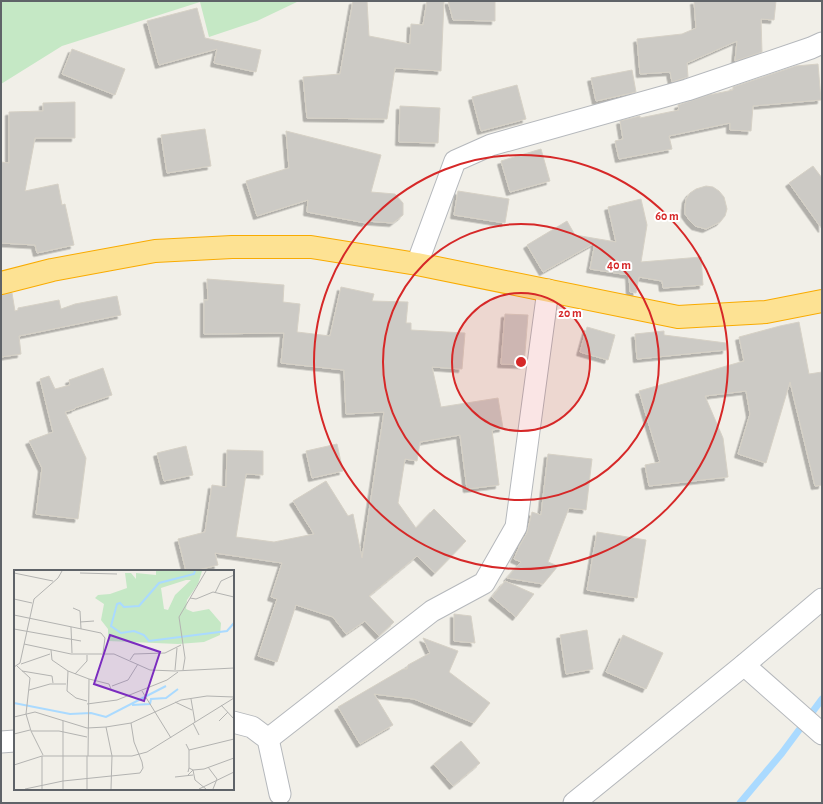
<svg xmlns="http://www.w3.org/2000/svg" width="823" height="804" viewBox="0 0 823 804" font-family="'Alegreya Sans',sans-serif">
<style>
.green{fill:#c5e8c5}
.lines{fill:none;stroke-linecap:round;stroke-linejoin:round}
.stream{stroke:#aadaff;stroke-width:7}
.building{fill:#cccac5;stroke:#d6d1c6;filter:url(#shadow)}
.street-casing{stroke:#b5b8bc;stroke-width:23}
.highway-casing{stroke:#f9ab00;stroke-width:24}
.street{stroke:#fff;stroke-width:21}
.highway{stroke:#fde293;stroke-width:22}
.ring{fill:none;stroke:#d62828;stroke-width:2}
.inset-river{fill:none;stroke:#aadaff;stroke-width:2}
.inset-road{fill:none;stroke:#b3b3b1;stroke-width:1}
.view{fill:#7b2cbf;fill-opacity:0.15;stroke:#7b2cbf;stroke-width:2}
.inset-edge{fill:none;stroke:#5f6368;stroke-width:2}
.centre{fill:#d62828;stroke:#fff;stroke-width:2}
.ring-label{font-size:12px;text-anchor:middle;font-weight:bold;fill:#d62828;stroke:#fff;stroke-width:4;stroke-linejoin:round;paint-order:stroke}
</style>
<defs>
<filter id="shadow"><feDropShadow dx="-3.5" dy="3.5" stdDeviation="0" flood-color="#0004"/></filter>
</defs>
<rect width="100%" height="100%" fill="#f1efe8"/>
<path class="green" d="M1,1h298l-42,20 -48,16 -9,-35 -138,44 -61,38z"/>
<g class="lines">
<path class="stream" d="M740,803l42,-50 40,-54"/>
</g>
<g class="building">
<path d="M353,1h14l2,35 41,8 1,-20 12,1 4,-24h17l-3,70 -46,-3 -8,51 -80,-1 -4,-41 37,-3z"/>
<path d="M448,1h47v20l-42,-1z"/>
<path d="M694,1h82l-2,19 -13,-1 1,33 -27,9 2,-20 -50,22 1,14 -16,5 -2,-10 -30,2 -3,-35 45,-5 14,-6z"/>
<path d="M197,8l8,30 56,12 -5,22 -42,-9 3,-14 -58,16 -12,-44z"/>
<path d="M72,49l53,20 -10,26 -53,-21z"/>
<path d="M818,64l3,36 -68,6 -2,25 -21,-1v-7l-61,13 3,13 -53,10 -4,-18 8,-2 -3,-18 20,-5v2l39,-8 -1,-5 31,-10 24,-5v-3l63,-21z"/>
<path d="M632,70l4,22 -40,9 -5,-23z"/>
<path d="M517,85l9,34 -45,12 -9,-34z"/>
<path d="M75,102v36h-40l-10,53 33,-7 4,21 3,-1 9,41 -37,8 -2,-8 -34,-2v-81l8,1v-51l34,-1v-8z"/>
<path d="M400,106l40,2 -2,35 -39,-1z"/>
<path d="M205,129l6,37 -44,7 -6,-38z"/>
<path d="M286,131l95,24 -10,37 24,2 8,9v12l-10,8 -27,-2v2l-59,-11 1,-12 -51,16 -11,-35 43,-13z"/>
<path d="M541,149l9,32 -40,11 -9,-31z"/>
<path d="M813,166l9,12v51l-33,-46z"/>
<path d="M706,186l7,1 6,4 5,6 3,12 -2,7 -5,6 -14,7 -11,-3 -5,-5 -5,-7v-7l1,-8 4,-6 6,-4z"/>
<path d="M458,191l51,8 -4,24 -51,-8z"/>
<path d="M641,199l6,26 -6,37 60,-5 2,28 -40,3 -1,-7 -23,-4 -3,16 -6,-1 -1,-17 -39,-6 5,-26 -52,29 -16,-27 40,-24 8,14 41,7 -8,-35z"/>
<path d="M207,279l77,6 -1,17 17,2 -3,28 33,4 11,-49 33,7 -2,7 36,1 -2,21h5v7l54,3 -3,36 -30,-2 9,40 57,-9 5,30 -11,2 7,55 -32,4 -7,-54 -40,7 -3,19 -12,-2 -7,44 18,25 18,-19 32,32 -31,32 -18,-17 -48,40 25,26 -15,14 -14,-15 -19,13 -13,-17 -37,-12 -19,57 -19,-6 19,-57 -6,-2 11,-34 -67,-10 3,12 -25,6h-7l-8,-32 27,-7 7,-47 14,2 1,-37 36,1v24l-17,-1 -10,63 38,5 40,-8 -21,-33 33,-20 22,35 5,-2 9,44 22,-146 -38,2 -2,-44 -63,-7 3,-30 -80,1v-34h4z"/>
<path d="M12,293l3,18 3,-1v-2l41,-8 2,9 14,-5 42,-8 4,19 -102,21 2,18 -20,3v-62z"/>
<path d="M505,314l23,1 -4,50 -23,-1z"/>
<path d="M799,322l10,52 13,-2v113l-7,1 -25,-104 -24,81 -28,-9 12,-40 -4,-23 -41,5 18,42 5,39 -79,9 -4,-21 15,-3 -21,-71 105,-30 -5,-24 41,-11z"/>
<path d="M587,327l28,8 -7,25 -28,-8z"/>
<path d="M664,331v4l62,8v7l-89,9 -2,-25z"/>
<path d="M103,368l9,27 -37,13v1l-10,3 21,46 -8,61 -42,-5 6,-46 -13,-27 24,-9 -13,-53 9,-3 6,13 15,-4 -1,-5z"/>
<path d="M337,444l6,27 -31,7 -6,-27z"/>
<path d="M186,446l7,29 -29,6 -7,-28z"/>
<path d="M548,454l44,5 -6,51 -17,-2 -21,54 10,4 -15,18 -36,-6 14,-16 -7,-3 6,-14 7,-12 5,-21 9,3z"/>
<path d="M597,532l49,8 -9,58 -50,-8z"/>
<path d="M505,581l29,13 -18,23 -24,-20z"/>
<path d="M454,614l17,2 4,27 -21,-2z"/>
<path d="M587,630l6,39 -27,5 -6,-39z"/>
<path d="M623,635l40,18 -17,36 -40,-17z"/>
<path d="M423,638l35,13 -9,21 41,31 -16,20 -60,-24 -40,-5 19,31 -33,19 -22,-37 65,-38h4l1,-4 22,-12z"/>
<path d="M461,741l19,22 -27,23 -19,-22z"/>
</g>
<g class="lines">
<g class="street-casing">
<g id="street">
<path d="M417,264l38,-103 36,-16 196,-55 124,-42 11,-5"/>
<path d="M744,665l78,69"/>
<path d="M233,722l19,5 16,12 12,55"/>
<path d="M268,739l164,-128 52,-28 32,-56 32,-237"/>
<path d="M1,742l14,-1"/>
<path d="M574,803l170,-138 78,-66"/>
</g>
</g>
<g class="highway-casing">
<path id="highway" d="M1,283l51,-13 103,-19 77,-4h79l106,17 261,53 88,-5 56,-11"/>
</g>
<use href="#street" class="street"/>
<use href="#highway" class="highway"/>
</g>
<circle cx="521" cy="362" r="69" fill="#d62828" fill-opacity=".12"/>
<g class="ring">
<circle cx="521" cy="362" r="69"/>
<circle cx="521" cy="362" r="138"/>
<circle cx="521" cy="362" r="207"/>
</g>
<g transform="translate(14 570)">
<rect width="220" height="220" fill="#f1efe8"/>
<path d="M142,1h46l-4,13 -11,16 -1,9 7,3 16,-3 12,14 -1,12 -16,7 -26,2 -70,-3v-12l-7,-9 3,-16 -9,-6 3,-3 12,-1 17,-6 -2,-15h6l5,6v-6l20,2zM172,10h5l-16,15 -7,15 -4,-1 -3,-21z" fill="#c5e8c5" fill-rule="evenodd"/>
<path class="inset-river" d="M181,1l-1,3 -35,9 -20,23 -15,1 -4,-4 -3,1 -6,22 10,7 13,-2 10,4 5,6 78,-10 7,-8M0,133l56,11 21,-1 15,4 60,-31M118,135l18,-1 1,-5 15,-1 12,-9"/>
<path class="inset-road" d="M0,3l39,8M66,3l37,1M201,23l6,-12 13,-6M176,28l6,1 17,-7 21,5M0,29l18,4M59,38l7,3 1,18M0,45l87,18 4,5 -2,15M66,52l14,-1M57,57l1,26M0,59l67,12M10,74l47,10h43l36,16 25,1 59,-3M37,80l1,10 16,11 21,8 -1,77M116,90l4,-6 31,-1 16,-8M7,94l29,-10M3,96l13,12 -4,36 5,17 12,24M0,97l6,-4 14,-64 24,-21 4,-7M161,100l2,-22M169,100l2,-12 -6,-41 27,-46M8,101l30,5 1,7M54,101l-1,20 9,7 11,3M61,104l12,-13v-6M75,109l20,5 2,5M98,116l16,-6 10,-16M15,120l21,-6h16M128,121l29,47M177,129l4,23M161,132l17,8M73,134l30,-4 50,-20 11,-8M207,135l13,14M0,147l21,-5 52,16 19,-1 6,29 -1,33M49,151v68M205,151l9,-9M179,153l6,12M92,157l25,-4 50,-23 26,-4 27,1M17,161h28l28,6M0,164l16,-4M172,174l3,6v18M175,180l45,-11M28,186v33M73,186v33M0,195l28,-9h90l15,-4 87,-54M194,197l9,12 -4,10M174,205l5,-5 -4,-2 -1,4M161,207l18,-2M11,219l38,-8 77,-8 3,-5 -1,-6 -8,-20 -3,-19M185,219l35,-17M192,219l-11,-9 -2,-10 11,-1 30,-11"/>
<path class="view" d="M96,65l50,17 -16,49 -50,-17z"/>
<rect width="220" height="220" class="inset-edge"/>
</g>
<circle cx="521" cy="362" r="6" class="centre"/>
<g class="ring-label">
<text x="667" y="220">60 m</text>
<text x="619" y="269">40 m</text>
<text x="570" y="317">20 m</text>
</g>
<rect width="823" height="804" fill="none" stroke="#5f6368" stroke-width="4"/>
</svg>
